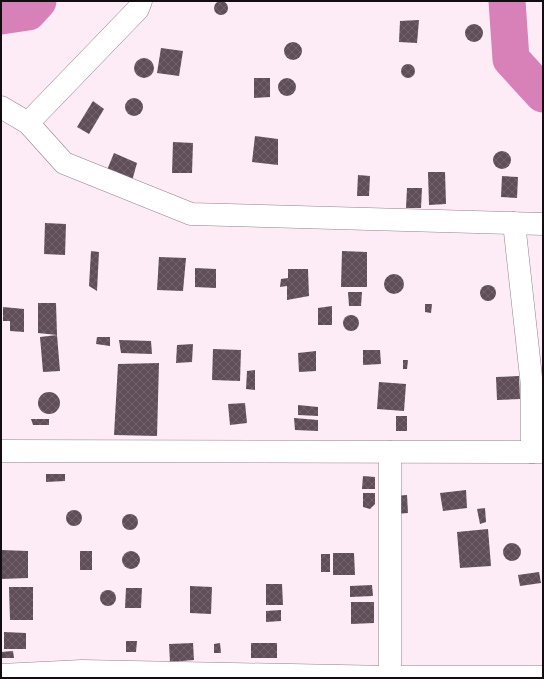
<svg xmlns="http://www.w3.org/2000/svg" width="544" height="679" viewBox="0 0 544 679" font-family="Georgia,serif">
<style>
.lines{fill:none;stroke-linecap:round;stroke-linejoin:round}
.river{stroke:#d881b8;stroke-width:37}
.building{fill:url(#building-cross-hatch)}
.minor-casing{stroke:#94818c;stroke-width:23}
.minor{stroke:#fff;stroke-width:22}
</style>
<defs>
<pattern id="building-cross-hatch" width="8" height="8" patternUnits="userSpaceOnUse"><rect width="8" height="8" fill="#5f4e58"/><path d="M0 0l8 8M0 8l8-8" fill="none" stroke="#71636b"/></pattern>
</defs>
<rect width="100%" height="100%" fill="#fdecf6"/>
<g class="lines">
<g class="river">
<path d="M507,1l4,58 32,35"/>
<path d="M1,16l27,-4 10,-11"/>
</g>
</g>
<g class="building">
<circle cx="221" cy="8" r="7"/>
<path d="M419,20l-2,23 -18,-1 1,-21z"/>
<circle cx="474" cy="33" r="9"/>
<circle cx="293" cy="51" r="9"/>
<path d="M161,48l22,3 -4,25 -22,-3z"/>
<circle cx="144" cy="68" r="10"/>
<circle cx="408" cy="71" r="7"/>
<circle cx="287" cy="87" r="9"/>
<path d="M254,78h16v19l-16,1z"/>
<circle cx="134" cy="107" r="9"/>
<path d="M93,101l11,8 -15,25 -12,-7z"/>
<path d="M255,136l23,3v26l-26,-3z"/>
<path d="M173,142l20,1 -1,30h-20z"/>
<circle cx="502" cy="160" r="9"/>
<path d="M114,153l23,10 -5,18 -25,-11z"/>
<path d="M428,172h17l1,32 -17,1z"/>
<path d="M358,175l12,1 -1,20h-12z"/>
<path d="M502,176l16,1 -1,21 -16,-1z"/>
<path d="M407,188h15l-1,20h-15z"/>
<path d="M45,223l21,1 -1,31 -21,-1z"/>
<path d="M91,251l8,1 -2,39 -8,-5z"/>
<path d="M342,251l25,1v35h-26z"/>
<path d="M159,257l27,1 -3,33 -26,-1z"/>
<path d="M195,268l21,1v19l-21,-1z"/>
<path d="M288,269h20l1,27 -22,4v-14l-7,1 1,-8 7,-1z"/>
<circle cx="394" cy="284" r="10"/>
<circle cx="488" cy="293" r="8"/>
<path d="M348,292h14l-1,14h-12z"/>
<path d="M38,303h18l1,32 3,36 -17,1 -3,-35 17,-2 -19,-2z"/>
<path d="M425,304h7l-1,9 -6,-1z"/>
<path d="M332,306v19h-14v-17z"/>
<path d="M3,307l21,2v23l-14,-1v-10h-7z"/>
<circle cx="351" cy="323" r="8"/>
<path d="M97,337h13v9l-14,-2z"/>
<path d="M119,340l32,1 1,13 -31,-1z"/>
<path d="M193,344l-1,18 -16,1 1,-18z"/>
<path d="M213,349l28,1 -1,31 -28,-1z"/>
<path d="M363,350h17l1,14 -18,1z"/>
<path d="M316,351v20l-17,1 -1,-19z"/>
<path d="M403,360h5l-1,9h-4z"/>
<path d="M159,363l-2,73 -43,-1 4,-71z"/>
<path d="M255,370v20l-9,-1 1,-18z"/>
<path d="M519,376l1,23 -23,1 -1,-23z"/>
<path d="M379,382l27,2 -2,27 -27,-2z"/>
<circle cx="49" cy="403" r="11"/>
<path d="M245,403l2,20 -17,2 -2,-21z"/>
<path d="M298,405l20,2v9l-20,-1z"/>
<rect x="396" y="416" width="11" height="15"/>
<path d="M294,418l24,2v11l-23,-1z"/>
<path d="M31,419h18v6h-16z"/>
<path d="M46,474h19v7l-19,1z"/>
<path d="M363,476l12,1v12h-13z"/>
<path d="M466,490l1,18 -24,3 -3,-18z"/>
<path d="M363,493h12v11l-5,5 -7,-2z"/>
<path d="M407,495l1,18 -13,1 -1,-18z"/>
<path d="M485,508l1,14 -6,2 -3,-15z"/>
<circle cx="74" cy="518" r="8"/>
<circle cx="130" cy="522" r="8"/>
<path d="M488,529l3,37 -31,2 -3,-36z"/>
<circle cx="512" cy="552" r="9"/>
<path d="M1,550l27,1v27l-27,1z"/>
<rect x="80" y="551" width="12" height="19"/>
<circle cx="131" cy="560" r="9"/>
<path d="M333,553h21l1,22h-22z"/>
<rect x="321" y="554" width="9" height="18"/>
<path d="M539,572l2,11 -21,3 -2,-11z"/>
<path d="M266,584h16l1,21h-17z"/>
<path d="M372,585l1,11 -23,1v-11z"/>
<path d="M190,586l22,1 -1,27 -21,-1z"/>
<path d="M9,587h24v33h-23z"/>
<path d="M126,588h16l-1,20h-16z"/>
<circle cx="108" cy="598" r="8"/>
<path d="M351,602h23v21l-23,1z"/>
<path d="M281,610v11l-15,1v-11z"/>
<path d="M4,632l22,1v16h-22z"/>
<path d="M126,641h11l-1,11h-10z"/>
<path d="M193,643l1,17 -24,2 -1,-18z"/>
<path d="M220,643l1,10h-7v-9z"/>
<rect x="251" y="643" width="26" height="15"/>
<path d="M13,651l1,7h-13v-6z"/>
</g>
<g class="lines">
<g class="minor-casing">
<g id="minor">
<path d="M1,107l27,16 36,40 127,51 352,10"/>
<path d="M28,123l110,-114 3,-8"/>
<path d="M514,223l18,163v66"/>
<path d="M1,451l542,1"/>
<path d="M1,675l81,-4 308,6h153"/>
<path d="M390,677v-225"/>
</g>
</g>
<use href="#minor" class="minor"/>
</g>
<rect width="544" height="679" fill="none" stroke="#130c10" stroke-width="4"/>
</svg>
